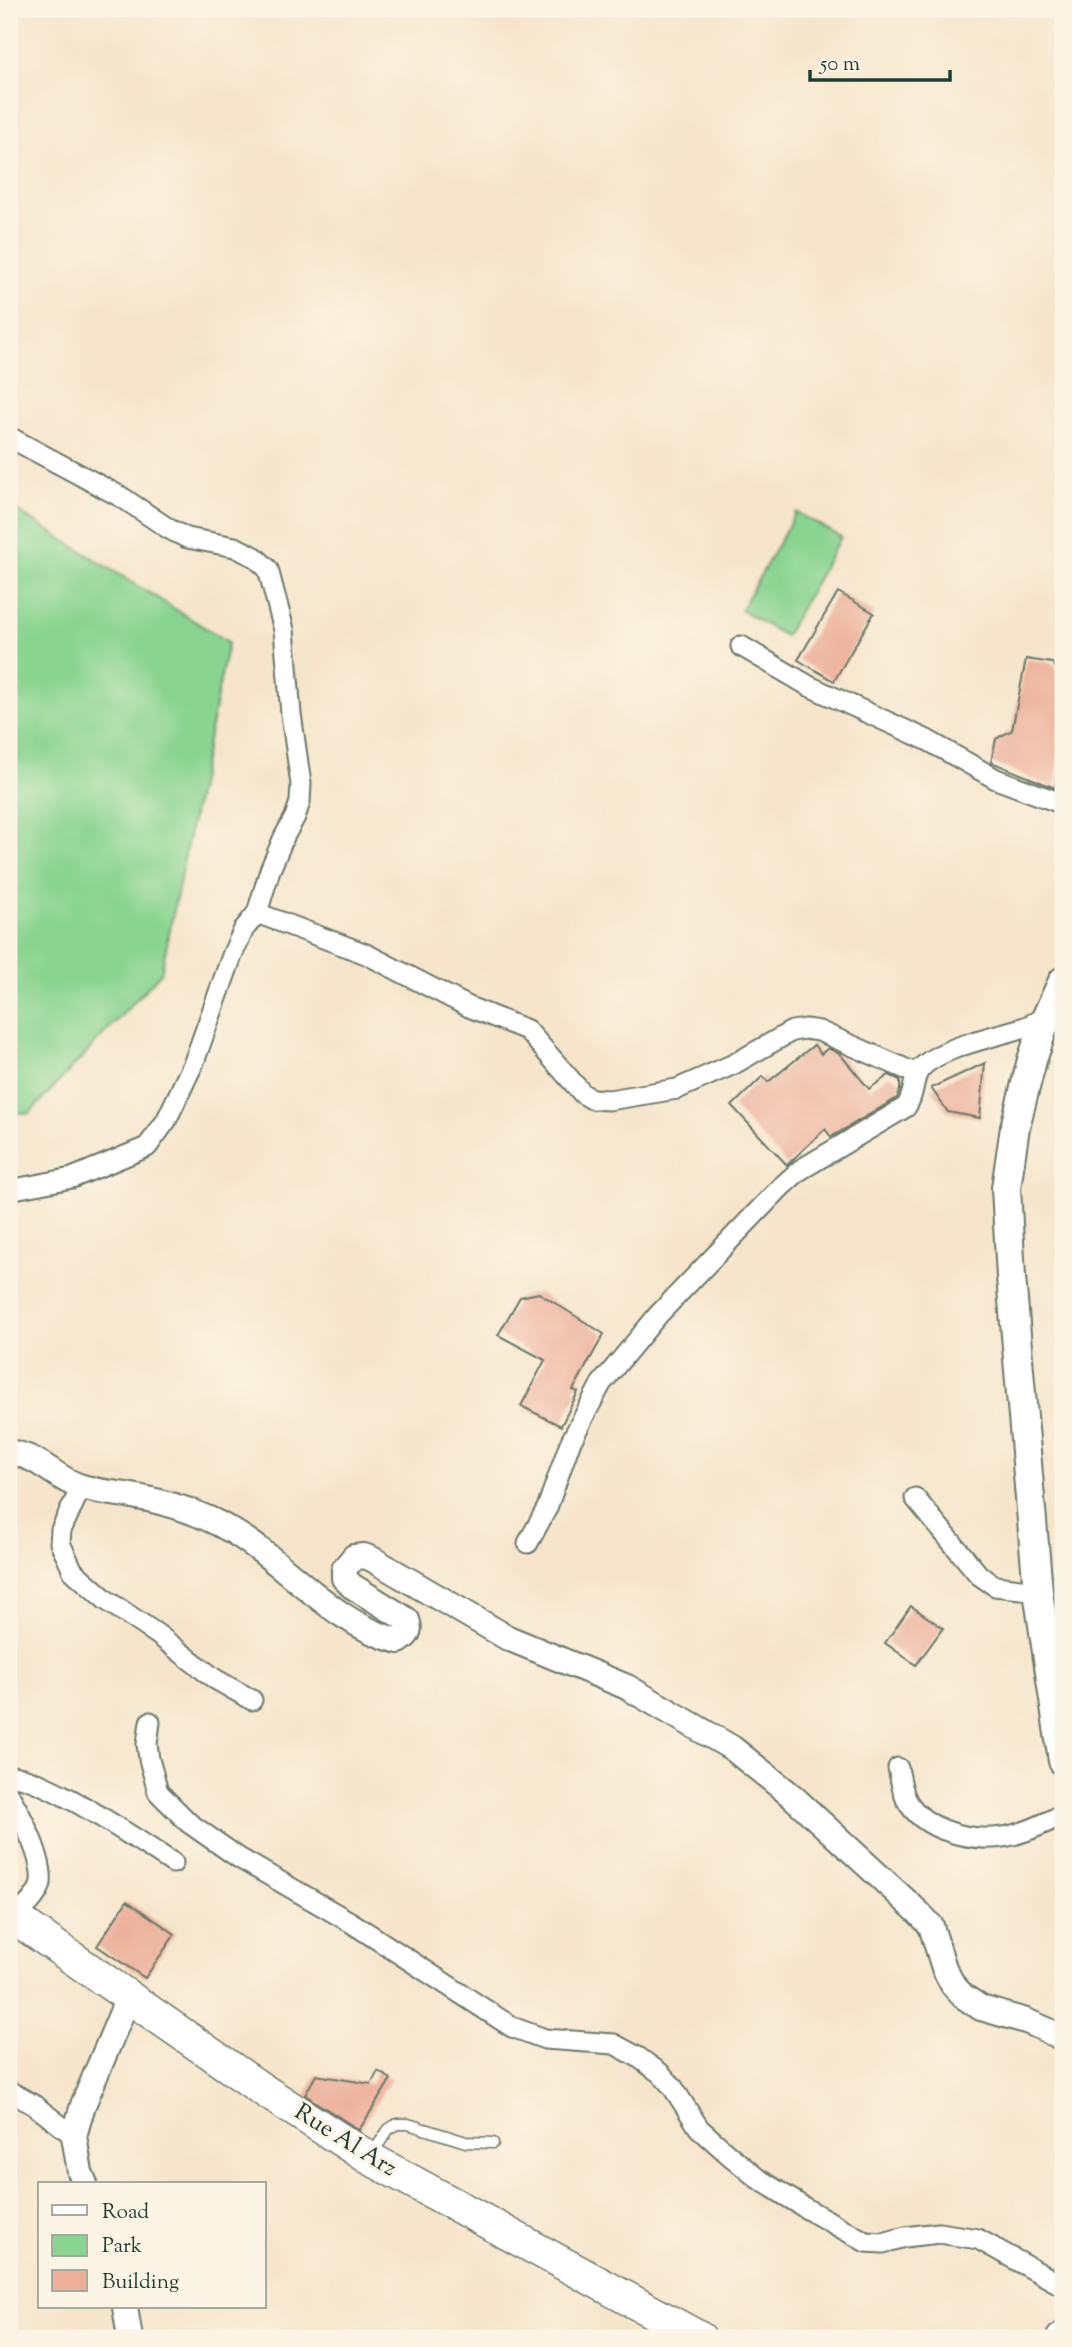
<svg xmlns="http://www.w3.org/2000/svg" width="1072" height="2347" viewBox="0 0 1072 2347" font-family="'Sorts Mill Goudy',serif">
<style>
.green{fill:#8ad491;stroke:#548862;stroke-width:2}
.building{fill:#ecaf98}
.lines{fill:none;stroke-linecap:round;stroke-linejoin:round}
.service-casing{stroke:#6a7869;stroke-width:13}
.minor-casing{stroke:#6a7869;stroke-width:23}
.tertiary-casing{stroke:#6a7869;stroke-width:28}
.secondary-casing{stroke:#6a7869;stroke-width:32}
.primary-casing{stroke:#6a7869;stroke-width:35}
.service{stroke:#fff;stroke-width:10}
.minor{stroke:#fff;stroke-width:19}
.tertiary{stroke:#fff;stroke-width:24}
.secondary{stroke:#fff;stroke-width:28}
.primary{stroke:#fff;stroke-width:32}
.labels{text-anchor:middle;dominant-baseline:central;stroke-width:6;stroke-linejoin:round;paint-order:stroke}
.street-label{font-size:24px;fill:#1f3d34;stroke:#fcf5e5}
</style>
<rect width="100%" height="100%" fill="#fcf5e5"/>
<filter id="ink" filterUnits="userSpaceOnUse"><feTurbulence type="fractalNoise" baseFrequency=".0143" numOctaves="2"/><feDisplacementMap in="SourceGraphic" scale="14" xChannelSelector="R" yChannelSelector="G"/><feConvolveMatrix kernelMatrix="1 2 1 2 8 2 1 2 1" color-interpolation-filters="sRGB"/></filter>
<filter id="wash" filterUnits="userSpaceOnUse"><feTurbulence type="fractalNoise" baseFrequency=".00686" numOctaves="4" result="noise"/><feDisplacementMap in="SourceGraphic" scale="28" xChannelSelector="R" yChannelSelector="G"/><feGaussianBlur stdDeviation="1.57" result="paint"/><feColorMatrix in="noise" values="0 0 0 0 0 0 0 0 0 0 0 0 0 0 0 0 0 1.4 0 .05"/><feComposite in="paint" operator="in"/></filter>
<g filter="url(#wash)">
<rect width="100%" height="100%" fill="#f6e5cb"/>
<g class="green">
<path d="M9,506l219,136 -67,331 -132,141 -20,-3z"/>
<path d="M796,512l45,25 -56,99 -44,-26z"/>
</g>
<g id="blocks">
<g class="building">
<path d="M838,592l36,21 -40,68 -36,-21z"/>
<path d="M1026,659l26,4 11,13v54l-8,58 -64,-26 5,-23 16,-9z"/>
<path d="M814,1045l7,9 7,-6 12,6 29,35 20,-14 11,5v10l-3,8 -66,39 -6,-8 -38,36 -55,-59 31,-30 5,6z"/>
<path d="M985,1063l-5,55 -32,-6 -17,-24z"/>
<path d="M539,1293l65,41 -31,56 5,2 -17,34 -40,-20 24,-46 -47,-25 22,-38z"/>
<path d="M911,1606l32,22 -27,37 -31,-22z"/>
<path d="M127,1901l48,33 -30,44 -48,-32z"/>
<path d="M378,2071l13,8 -32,51 -54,-35 11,-20 55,9z"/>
</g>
</g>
</g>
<g filter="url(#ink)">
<use href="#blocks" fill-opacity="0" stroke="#6a7869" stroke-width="2"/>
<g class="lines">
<g class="service-casing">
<path id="service" d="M371,2155l18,-26 8,-5h11l58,18 27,1"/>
</g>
<g class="minor-casing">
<g id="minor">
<path d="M9,437l114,61 46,31 18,9 48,9 20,10 13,12 16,61 7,84 10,70 -1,18 -5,15 -11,20 -14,33 -13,43 -13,16 -11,24 -39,109 -28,59 -19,26 -75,31 -63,12"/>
<path d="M741,646l68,40 118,54 69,39 67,25"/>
<path d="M257,913l109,41 103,53 58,23 56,64 9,5 17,1 68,-11 57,-25 58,-33 13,-2 14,2 98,43"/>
<path d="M78,1486l-1,10 -16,34 -1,13 13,28 33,29 51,34 58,45 37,21"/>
<path d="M915,1498l64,77 16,11 43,5"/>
<path d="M528,1543l19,-35 23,-65 31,-59 57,-69 123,-128 19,-17 106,-63c9,-13 6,-24 12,-35 14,-23 79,-36 104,-44 9,-3 17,-8 25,-12"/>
<path d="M150,1722l-3,22 2,15 9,33 31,31 50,35 113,65 160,104 33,12 69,5 24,13 22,16 12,13 27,42 29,26 29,24 50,31 59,33 17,1 22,-6 34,-4 39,6 85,47"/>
<path d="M898,1768c3,12 4,26 11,36 8,12 22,21 35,26 46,17 78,6 119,-16"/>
<path d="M9,1776c33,-2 131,66 164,87"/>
<path d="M9,1795c12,20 35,64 32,88 -3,14 -17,25 -26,35"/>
<path d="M9,2091l25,14 40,31"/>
</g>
</g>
<g class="tertiary-casing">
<g id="tertiary">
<path d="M9,1452c33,5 45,26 70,34 17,6 36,7 53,10 35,6 68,16 100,35 55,32 103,95 167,110 10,-6 12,-11 8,-21l-55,-34 -8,-8v-9l10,-12 10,-1 8,3 136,79 119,49 105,61 60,48 127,117 12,13 13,42 9,17 10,11 18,12 45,13 21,9 16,10"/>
<path d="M85,2184l-5,-12 -6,-36 9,-31 45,-107"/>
<path d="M125,2307l5,31"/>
</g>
</g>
<g class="secondary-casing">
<g id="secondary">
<path d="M1063,981l-16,35 -15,44 -17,67 -9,61 5,89 27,314 25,170"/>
<path d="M1061,2338l2,-2"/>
</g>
</g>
<g class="primary-casing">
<path id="primary" d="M9,1914l251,174 109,70 331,180"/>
</g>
<use href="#service" class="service"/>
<use href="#minor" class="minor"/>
<use href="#tertiary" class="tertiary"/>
<use href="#secondary" class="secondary"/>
<use href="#primary" class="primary"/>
</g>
</g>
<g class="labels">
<g class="street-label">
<text transform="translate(345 2141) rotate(32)">Rue Al Arz</text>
</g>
</g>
<rect width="1072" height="2347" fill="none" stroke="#fcf5e5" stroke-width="35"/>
<rect x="38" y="2182" width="228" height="126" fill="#fcf5e5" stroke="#a4ab9e" stroke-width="2"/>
<rect x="52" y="2205" width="35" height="10" fill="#ffffff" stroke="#a4ab9e" stroke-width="2"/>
<text x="102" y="2218" font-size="21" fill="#1f3d34">Road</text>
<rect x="52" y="2235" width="35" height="21" fill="#8ad491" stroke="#a4ab9e" stroke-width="2"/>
<text x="102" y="2252" font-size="21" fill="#1f3d34">Park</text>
<rect x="52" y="2270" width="35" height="21" fill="#ecaf98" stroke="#a4ab9e" stroke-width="2"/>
<text x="102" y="2288" font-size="21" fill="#1f3d34">Building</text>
<path d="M810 70v10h140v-10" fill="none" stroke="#1f3d34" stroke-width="3.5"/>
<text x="820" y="70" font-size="21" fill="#1f3d34" stroke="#fcf5e5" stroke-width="5" paint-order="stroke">50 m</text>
</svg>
